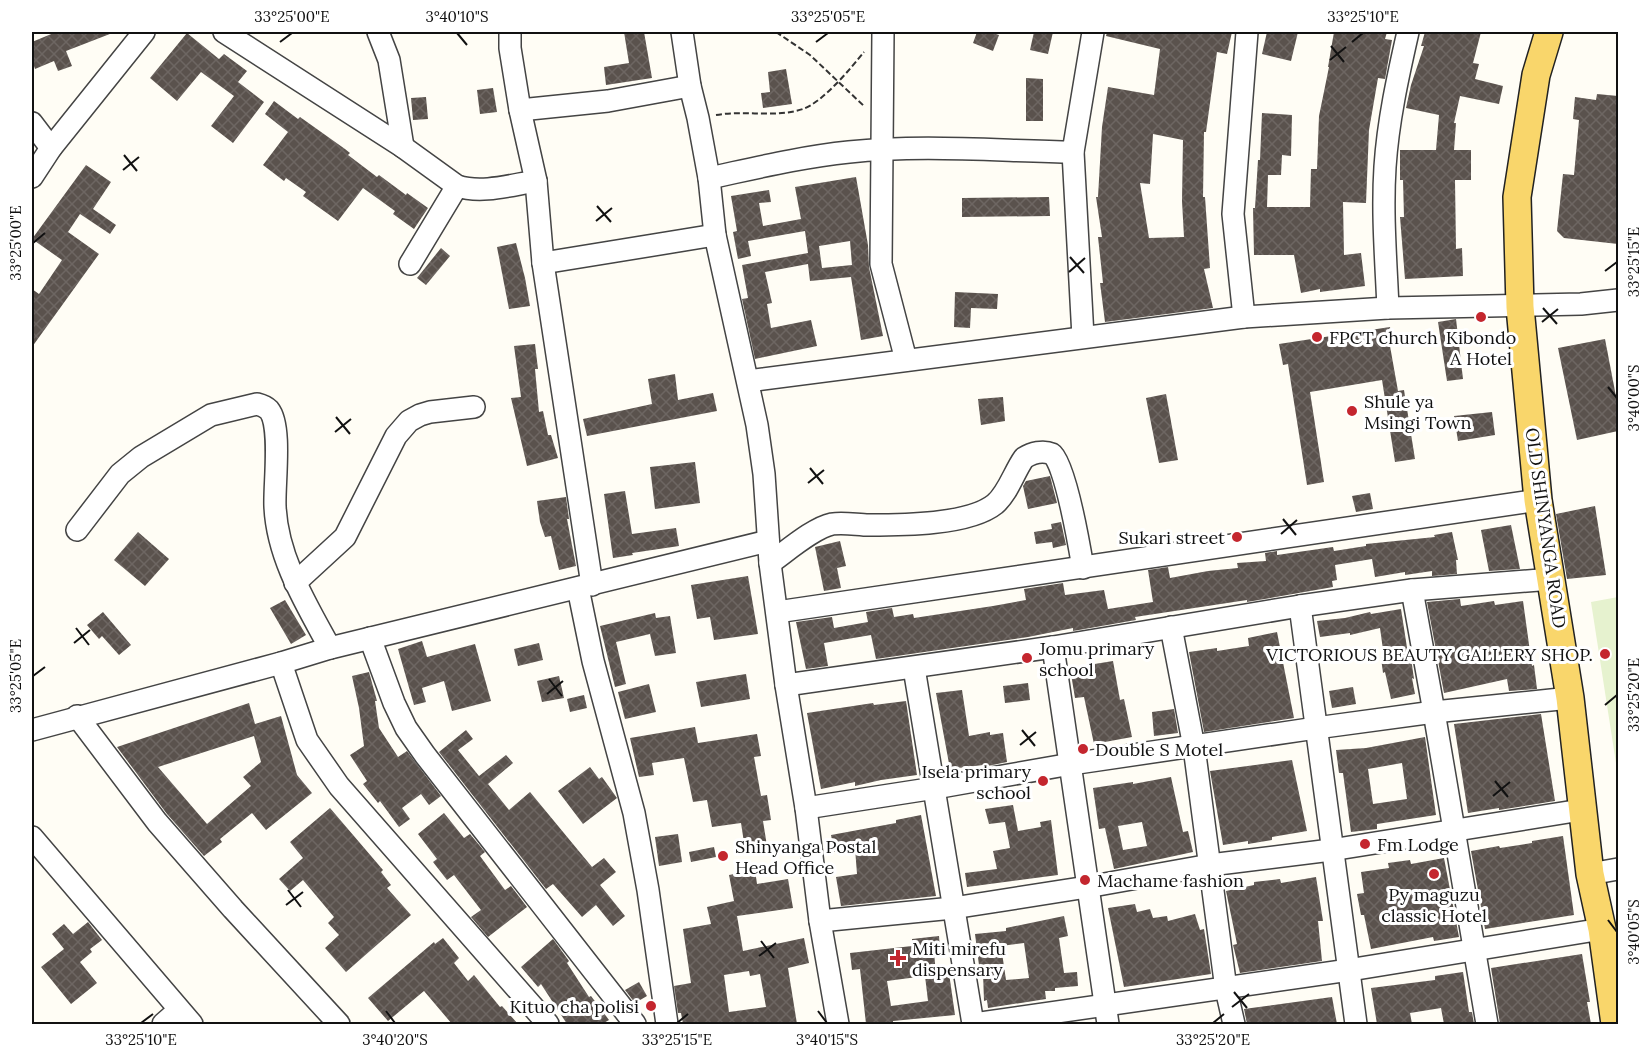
<svg xmlns="http://www.w3.org/2000/svg" width="1650" height="1056" viewBox="0 0 1650 1056" font-family="Lora,serif">
<style>
.pitch{fill:#e6f2cf}
.building{fill:url(#building-cross-hatch);fill-rule:evenodd}
.lines{fill:none;stroke-linecap:round;stroke-linejoin:round}
.minor-casing{stroke:#444;stroke-width:24}
.major-casing{stroke:#222;stroke-width:30}
.path{stroke:#333;stroke-width:2;stroke-dasharray:6 3;stroke-linecap:butt}
.minor{stroke:#fff;stroke-width:21}
.major{stroke:#f9d66b;stroke-width:27}
.ticks{fill:none;stroke:#111;stroke-width:2}
.poi-dot{fill:#c4262e;stroke:#fff;stroke-width:2}
.labels{text-anchor:middle;dominant-baseline:central;stroke-width:6;stroke-linejoin:round;paint-order:stroke}
.poi-label{font-size:18px;fill:#111;stroke:#fff;text-anchor:start}
.street-label{font-size:18px;fill:#111;stroke:#fff}
.neatline{fill:none;stroke:#111;stroke-width:2}
.ticks-label{font-size:15px;text-anchor:middle;fill:#111}
</style>
<defs>
<pattern id="building-cross-hatch" width="8" height="8" patternUnits="userSpaceOnUse" patternTransform="scale(1.5)"><rect width="8" height="8" fill="#5a524d"/><path d="M0 0l8 8M0 8l8-8" fill="none" stroke="#6d6662"/></pattern>
</defs>
<rect width="100%" height="100%" fill="#fffdf5"/>
<path class="pitch" d="M1618,597v179l-27,-174z"/>
<g class="building">
<path d="M56,32h59l-49,19 6,15 -14,5 -4,-10 -19,8 -3,-9v-18z"/>
<path d="M624,32h20l8,46 -46,7 -2,-18 25,-4z"/>
<path d="M977,32h13l9,3 -6,16 -20,-8z"/>
<path d="M1034,32h19l-5,22 -18,-4z"/>
<path d="M1107,32h125l-5,22 -10,-2 -11,80h-2l-1,65h2l5,71 -6,1 9,39 -108,14 -5,-39h3l-5,-46h4l-6,-40h2l4,-70 6,-40 46,8 6,-46 -54,-13zM1153,134l30,6 -1,61 2,36 -35,1 -9,-55 10,1z"/>
<path d="M1267,32h31l-7,29 -29,-7z"/>
<path d="M1334,32h53l-2,7 7,1 -7,39 -7,-1 -9,52 -3,73 -23,-1 1,53 17,-2 4,33 -45,6v-3l-19,4 -7,-38h-40l-1,-47h2l3,-48h2l2,-47 30,2 -1,41 -9,-1 -1,20h-13l-1,32h43l1,-38h6l2,-53 10,-49h-1z"/>
<path d="M1425,32h56l-8,31 6,1 -4,15 28,7 -4,18 -39,-8 -6,27h2l-2,27h17v30h-16l1,69 6,-1 1,28 -58,3 -5,-62h4l-1,-37h-3v-30h36l3,-35 -33,-7 5,-23 13,-39h-3z"/>
<path d="M187,33l32,26 5,-5 23,17 -9,11 26,20 -31,41 -22,-17 23,-30 -33,-24 -24,29 -27,-23z"/>
<path d="M786,69l6,35 -29,4 -2,-15 9,-1 -2,-20z"/>
<path d="M1026,78l17,1v42h-17z"/>
<path d="M493,88l4,24 -17,2 -3,-24z"/>
<path d="M1597,94l21,2v148l-54,-6 -7,-7 6,-57 11,1 5,-55 -6,-1 2,-22 21,3z"/>
<path d="M426,97l2,22 -15,1 -2,-22z"/>
<path d="M274,101l24,18 2,-2 45,32 5,4 -2,2 29,22 2,-2 27,20 1,-2 21,15 -14,21 -21,-15 2,-3 -32,-23 -25,33 -35,-25 3,-4 -20,-14 -2,3 -21,-16 25,-33 -23,-18z"/>
<path d="M86,165l25,17 -18,27 23,16 -6,9 -30,-20 -12,18 31,22 -67,93v-58l7,5 23,-34 -30,-21z"/>
<path d="M856,177l12,68 1,22 14,69 -22,4 -10,-63 -41,4 -2,-17 -43,8 7,31 -5,1 4,24 40,-8 6,26 -62,13 -13,-60 6,-1 -6,-33 66,-12 -3,-22 -57,10 3,15 -13,3 -5,-27 4,-1 -6,-35 38,-6 2,12 -12,1 4,23 38,-7 -6,-32zM850,241l2,24 -30,3 -3,-22z"/>
<path d="M1049,197l1,19 -88,1v-19z"/>
<path d="M516,243l9,35 5,28 -21,3 -12,-62z"/>
<path d="M441,248l9,8 -24,29 -9,-7z"/>
<path d="M955,292l43,2 -1,15 -26,-1 -1,20 -16,-1z"/>
<path d="M1456,319l7,60 -16,2 -9,-59z"/>
<path d="M1390,327l3,19h-3l8,45 6,-1 11,69 -20,3 -13,-82 -72,12 14,90 -17,3 -19,-121 -5,1 -4,-21z"/>
<path d="M1605,339l13,68v24l-41,9 -19,-92z"/>
<path d="M535,344l3,25h-3l4,43 4,-1 5,24h3l7,23 -31,8 -16,-68 10,-1 -7,-51z"/>
<path d="M675,374l3,26 35,-7 4,18 -130,25 -4,-17 69,-15 -4,-25z"/>
<path d="M1166,394l12,66 -19,3 -13,-65z"/>
<path d="M1003,397l2,24 -24,4 -3,-26z"/>
<path d="M1492,412l3,23 -37,6 -4,-25z"/>
<path d="M695,462l5,41 -45,6 -5,-42z"/>
<path d="M1050,476l7,27 -29,6 -5,-23 3,-5z"/>
<path d="M625,491l7,43 44,-6 3,18 -47,7 1,2 -20,3 -9,-64z"/>
<path d="M1370,493l3,16 -17,3 -4,-16z"/>
<path d="M566,497l3,22h-2l9,47 -17,4 -8,-34 -6,1 -5,-15 -3,-21z"/>
<path d="M1595,506l11,69 -39,4 -11,-65z"/>
<path d="M1061,522l5,23 -13,3 -1,-6 -16,2 -2,-12 18,-3 -1,-5z"/>
<path d="M1511,525l9,44 -31,2 -8,-41z"/>
<path d="M138,532l31,27 -24,27 -31,-26z"/>
<path d="M1452,532l6,28h-2l1,14 -25,2v-5l-27,4v-3l-30,5 -3,-18 -37,6 2,15 -5,1 1,6 -86,15v-2l-112,17 1,3 -63,11v-3l-45,9 -152,22 -5,-24 -47,8 4,23 -22,3 -10,-47 36,-5 2,11 34,-6 -2,-10 26,-4 2,9 19,-3 1,4 79,-12 33,-6 -2,-11 39,-6 2,12 39,-5 4,19 45,-7 -5,-32 20,-3 2,11 38,-7 30,-3 -1,-5 29,-2 -1,-8 12,-2v4l56,-8 1,4 32,-5v-2l69,-7 -1,-2z"/>
<path d="M840,541l6,25 -9,2 4,20 -17,3 -9,-44z"/>
<path d="M748,576l10,58 -44,6 -4,-23 -13,2 -6,-34z"/>
<path d="M1460,599l1,7 33,-5 1,4 28,-4 9,65 2,-1 3,24 -28,2 -2,-12 -63,14 -17,-91z"/>
<path d="M285,600l21,35 -15,9 -21,-36z"/>
<path d="M1401,609l7,45 2,-2 1,6 3,21 -2,-1 3,16 -24,5 -6,-27 -2,1 -2,-15 3,-1 -4,-29 -30,7v-2l-30,4 -3,-16 28,-3 25,-6 1,2z"/>
<path d="M103,612l28,33 -12,10 -17,-19 -3,3 -12,-14z"/>
<path d="M655,613l1,5 14,-2 6,37 -21,3 -5,-22 -34,8 10,42 -11,3 -15,-61z"/>
<path d="M1277,632l17,86 -90,14 -15,-80 28,-4v3l32,-5 -1,-8z"/>
<path d="M422,641l5,16 48,-13 16,57 -39,10 -8,-30 -22,7 4,14 -12,3 -16,-56z"/>
<path d="M539,643l4,17 -25,6 -4,-17z"/>
<path d="M1113,661l7,39 4,-1 8,38 -38,7 -10,-47 -9,1 -5,-30z"/>
<path d="M369,672l8,29h-2l4,27 19,29 9,-6 34,45 -12,9 -8,-11 -19,14 8,11 -11,8 -19,-26 -2,2 -15,-19 4,-3 -17,-26 14,-9 -5,-38 -7,-32z"/>
<path d="M746,674l4,25 -49,8 -5,-25z"/>
<path d="M559,676l5,22 -22,4 -5,-21z"/>
<path d="M1028,683l2,17 -25,3 -2,-17z"/>
<path d="M649,684l7,28 -31,7 -7,-27z"/>
<path d="M1353,687l3,17 -24,4 -3,-17z"/>
<path d="M962,690l7,46 21,-4v3l13,-2 4,29 -24,5v-2l-33,4 -14,-76z"/>
<path d="M584,695l3,13 -17,4 -3,-13z"/>
<path d="M906,701l11,74 -36,5 -26,6v-4l-34,7 -14,-76 66,-10 1,2z"/>
<path d="M249,703l6,21 26,-8 16,59 15,18 -46,37 -14,-17 -32,26 2,3 -18,14 -37,-42 -50,-67zM254,736l7,26 -18,15 8,9 -44,38 -49,-57z"/>
<path d="M1174,709l4,24 -24,3 -2,-24z"/>
<path d="M1541,714l14,87 -56,9v-2l-31,5 -14,-89z"/>
<path d="M695,727l3,16 59,-9 4,22 -7,1 7,39 6,-1 4,25 -8,1 4,25 -22,3 -4,-26 -29,4 -5,-27 -14,2 -9,-44 -32,5 2,12 -15,2 -9,-39z"/>
<path d="M466,730l7,9 -15,11 21,26 27,-21 7,8 -25,21 21,26 21,-18 62,75 12,-9 12,14 -16,13 25,31 -12,10 -17,-21 -14,12 -29,-33 -7,5 -107,-137z"/>
<path d="M1425,737l11,78 -59,9v5l-26,3 -8,-59h-4l-3,-23 30,-2zM1402,763l5,36 -34,5 -5,-35z"/>
<path d="M1292,760l15,71 -35,6v3l-24,4v-3l-25,4 -13,-74z"/>
<path d="M590,767l9,12 3,-2 15,21 -34,26 -25,-33z"/>
<path d="M1171,777l12,55 5,-1 5,21 -79,17 -9,-41 -6,1 -6,-41 40,-6v2zM1142,822l5,24 -24,4 -5,-24z"/>
<path d="M1013,805l5,26 23,-4 -1,-5 11,-2 7,55 -91,12 -2,-14 32,-4 -4,-18 17,-3 -5,-26 -16,2 -4,-15z"/>
<path d="M330,808l53,62 -2,2 10,13 -4,3 24,27 -65,57 -21,-24 14,-13 -11,-12 6,-6 -31,-37 -13,11 -11,-12 24,-21 -13,-16z"/>
<path d="M444,813l20,25 6,-4 15,18 -5,4 25,34 6,-4 16,21 -39,30 -17,-20 10,-7 -27,-35 -7,5 -14,-18 4,-3 -19,-25z"/>
<path d="M921,815l15,81 -95,10 -5,-29 21,-3 -2,-26 -21,4 -3,-17 65,-12v-3z"/>
<path d="M678,834l4,28 -23,4 -4,-29z"/>
<path d="M1563,836l11,79 -89,14 -14,-78 28,-5 1,2 32,-5v-2z"/>
<path d="M714,847l2,10 -25,5 -2,-10z"/>
<path d="M1444,858l15,79 -25,4 -1,-4 -62,12 -7,-34h-3l-4,-21 7,-1 -3,-21 28,-4 -1,-5 22,-3 1,4z"/>
<path d="M755,870l2,14 31,-5 5,29 -56,8 6,35 61,-13 5,25 -21,5 9,56h-114l-2,-11h-3l-4,-27 17,-3 -8,-54 28,-5 -4,-17 27,-6 -5,-26zM749,971l1,5 10,-2 6,33 -37,5 -5,-37z"/>
<path d="M1316,877l7,44h-5l4,40 -82,12 -7,-28 4,-1 -11,-53 28,-6v-3l26,-3 1,4z"/>
<path d="M1135,904l2,8 13,-3 3,9 14,-2 1,5 27,-7 5,16 4,-1 7,45 -87,13 -16,-79z"/>
<path d="M1064,916l4,20 -9,2 5,35 13,-1 1,14 -23,2v3h-10l1,8 -58,9 -1,-8 -3,1 -1,-28h-3l-5,-39 31,-3v-3zM1024,943l5,35 -23,2 -5,-34z"/>
<path d="M88,922l14,18 -12,9 2,3 -12,10 17,21 -26,21 -30,-37 23,-18 -12,-15 12,-10 9,10z"/>
<path d="M939,936l1,14 -6,1 2,24 13,-2 6,42 -62,6v2l-12,1h-15l-6,-55 -8,1 -2,-17 62,-7v-7zM925,976l3,25 -37,5 -4,-25z"/>
<path d="M443,938l16,20 -5,5 14,18 6,-6 26,32 2,-1 16,18h-66l-28,-33 -36,30 -20,-23 66,-56 1,2z"/>
<path d="M553,939l16,22 -2,2 22,34 2,-1 18,24 -7,4h-35l-26,-40 -3,3 -17,-20z"/>
<path d="M1582,954l8,48h-3l4,22h-91l-9,-56z"/>
<path d="M1463,972l6,40h3l2,12h-30l-3,-16 -31,5 2,11h-35l-6,-36 64,-8v-4z"/>
<path d="M639,982l8,14 -12,7 -10,-13z"/>
<path d="M1332,997l5,27h-90l-3,-15z"/>
</g>
<g class="lines">
<g class="minor-casing">
<g id="minor">
<path d="M224,32l179,115 54,39c25,8 54,-1 79,-5"/>
<path d="M378,32l11,28 14,87"/>
<path d="M510,32v16l10,62 16,71 7,82 49,322"/>
<path d="M682,32l8,54 8,32 11,60 6,57 42,190 7,49 6,89 16,122 20,123 14,113 18,103"/>
<path d="M883,32l-2,232 25,96"/>
<path d="M520,110l88,-9 82,-15"/>
<path d="M32,123l19,25"/>
<path d="M32,177l19,-29 93,-116"/>
<path d="M709,178c47,-10 92,-21 140,-26 73,-8 150,-1 224,0"/>
<path d="M543,263l172,-28"/>
<path d="M410,264l47,-78"/>
<path d="M1388,308c-2,-47 -6,-94 -3,-141 3,-46 13,-91 23,-135"/>
<path d="M1244,317l-11,-103 14,-182"/>
<path d="M1083,337l-10,-185 20,-120"/>
<path d="M748,381l496,-64 144,-9 193,-4 37,-4"/>
<path d="M77,530l43,-56 21,-17 70,-42 46,-11c4,1 8,2 12,6 13,16 5,74 6,96 2,51 31,98 55,142"/>
<path d="M770,563c16,-11 43,-35 62,-39 12,-2 26,1 37,1 33,0 100,0 126,-21 13,-11 19,-32 29,-46 8,-5 19,-8 28,-4 13,7 28,96 31,114"/>
<path d="M295,583l50,-46 51,-101 13,-15 11,-6 10,-3 44,-5"/>
<path d="M578,588l15,73 41,152 14,77 19,134"/>
<path d="M1412,590l22,122 53,312"/>
<path d="M1300,606l56,418"/>
<path d="M777,612l761,-112"/>
<path d="M1171,627l23,120 32,242 8,35"/>
<path d="M370,638l24,65 12,25 19,27 210,269"/>
<path d="M1053,647l55,377"/>
<path d="M281,663l26,77 32,46 209,238"/>
<path d="M914,668l59,356"/>
<path d="M786,685l267,-38 247,-41 112,-16 140,-11"/>
<path d="M77,716l80,106 76,87 106,115"/>
<path d="M32,730l249,-67 49,-15 438,-107"/>
<path d="M806,808l129,-20 136,-24 245,-36 118,-16 136,-14"/>
<path d="M32,837l160,187"/>
<path d="M1590,874l28,-5"/>
<path d="M820,921l133,-13 134,-21 123,-22 121,-15 250,-40"/>
<path d="M163,1024l16,-14"/>
<path d="M974,1024l375,-54 253,-41"/>
</g>
</g>
<g class="major-casing">
<path id="major" d="M1549,32l-13,43 -19,122 3,110 18,193 32,198 20,176 12,55 13,95"/>
</g>
<g class="path">
<path d="M776,32l34,23 55,52"/>
<path d="M716,115c28,-5 60,3 87,-6 20,-7 48,-41 61,-57"/>
</g>
<use href="#minor" class="minor"/>
<use href="#major" class="major"/>
</g>
<path class="ticks" d="M457,33l10,12M280,42l12,-9M816,42l12,-9M1352,42l11,-9M1331,46l13,16M1330,60l16,-13M124,155l13,16M123,170l16,-13M597,206l14,16M596,221l16,-13M33,243l12,-10M1070,257l14,16M1605,271l12,-9M1069,272l16,-14M1543,308l14,16M1542,322l16,-13M1608,387l9,11M336,417l14,17M335,432l16,-13M810,468l13,16M808,483l16,-13M1283,519l13,16M1281,534l16,-14M76,628l13,17M74,643l16,-13M33,676l12,-9M549,679l13,17M547,694l16,-13M1605,705l12,-10M1022,730l13,16M1020,745l16,-13M1495,781l13,16M1493,796l17,-14M288,890l13,17M286,905l17,-13M1608,920l9,12M761,941l13,17M759,956l17,-13M1234,992l13,16M1232,1007l17,-13M386,1011l9,12M818,1011l9,12M141,1023l12,-9M677,1023l11,-9M1213,1023l11,-9"/>
<g class="poi-dot">
<circle cx="1481" cy="317" r="6"/>
<circle cx="1317" cy="337" r="6"/>
<circle cx="1352" cy="411" r="6"/>
<circle cx="1237" cy="537" r="6"/>
<circle cx="1605" cy="654" r="6"/>
<circle cx="1027" cy="658" r="6"/>
<circle cx="1083" cy="749" r="6"/>
<circle cx="1043" cy="781" r="6"/>
<circle cx="1365" cy="844" r="6"/>
<circle cx="723" cy="856" r="6"/>
<circle cx="1434" cy="874" r="6"/>
<circle cx="1085" cy="880" r="6"/>
<path d="M895 949h6v6h6v6h-6v6h-6v-6h-6v-6h6z"/>
<circle cx="651" cy="1006" r="6"/>
</g>
<g class="labels">
<g class="poi-label">
<text x="1329" y="337">FPCT church</text>
<text x="1481" y="337" text-anchor="middle">Kibondo<tspan x="1481" dy="21">A Hotel</tspan></text>
<text x="1364" y="401">Shule ya<tspan x="1364" dy="21">Msingi Town</tspan></text>
<text x="1225" y="537" text-anchor="end">Sukari street</text>
<text x="1039" y="648">Jomu primary<tspan x="1039" dy="21">school</tspan></text>
<text x="1593" y="654" text-anchor="end">VICTORIOUS BEAUTY GALLERY SHOP.</text>
<text x="1095" y="749">Double S Motel</text>
<text x="1031" y="771" text-anchor="end">Isela primary<tspan x="1031" dy="21">school</tspan></text>
<text x="1377" y="844">Fm Lodge</text>
<text x="735" y="846">Shinyanga Postal<tspan x="735" dy="21">Head Office</tspan></text>
<text x="1097" y="880">Machame fashion</text>
<text x="1434" y="894" text-anchor="middle">Py maguzu<tspan x="1434" dy="21">classic Hotel</tspan></text>
<text x="912" y="948">Miti mirefu<tspan x="912" dy="21">dispensary</tspan></text>
<text x="639" y="1006" text-anchor="end">Kituo cha polisi</text>
</g>
<g class="street-label">
<text transform="translate(1546 528) rotate(82)">OLD SHINYANGA ROAD</text>
</g>
</g>
<rect width="1650" height="1056" fill="none" stroke="#ffffff" stroke-width="66"/>
<rect x="33" y="33" width="1584" height="990" class="neatline"/>
<g class="ticks-label">
<text x="292" y="22">33°25'00"E</text>
<text x="457" y="22">3°40'10"S</text>
<text x="828" y="22">33°25'05"E</text>
<text x="1363" y="22">33°25'10"E</text>
<text transform="translate(16 243) rotate(-90)" y="5">33°25'00"E</text>
<text transform="translate(1634 262) rotate(-90)" y="5">33°25'15"E</text>
<text transform="translate(1634 398) rotate(-90)" y="5">3°40'00"S</text>
<text transform="translate(16 676) rotate(-90)" y="5">33°25'05"E</text>
<text transform="translate(1634 695) rotate(-90)" y="5">33°25'20"E</text>
<text transform="translate(1634 932) rotate(-90)" y="5">3°40'05"S</text>
<text x="141" y="1045">33°25'10"E</text>
<text x="395" y="1045">3°40'20"S</text>
<text x="677" y="1045">33°25'15"E</text>
<text x="827" y="1045">3°40'15"S</text>
<text x="1213" y="1045">33°25'20"E</text>
</g>
</svg>
